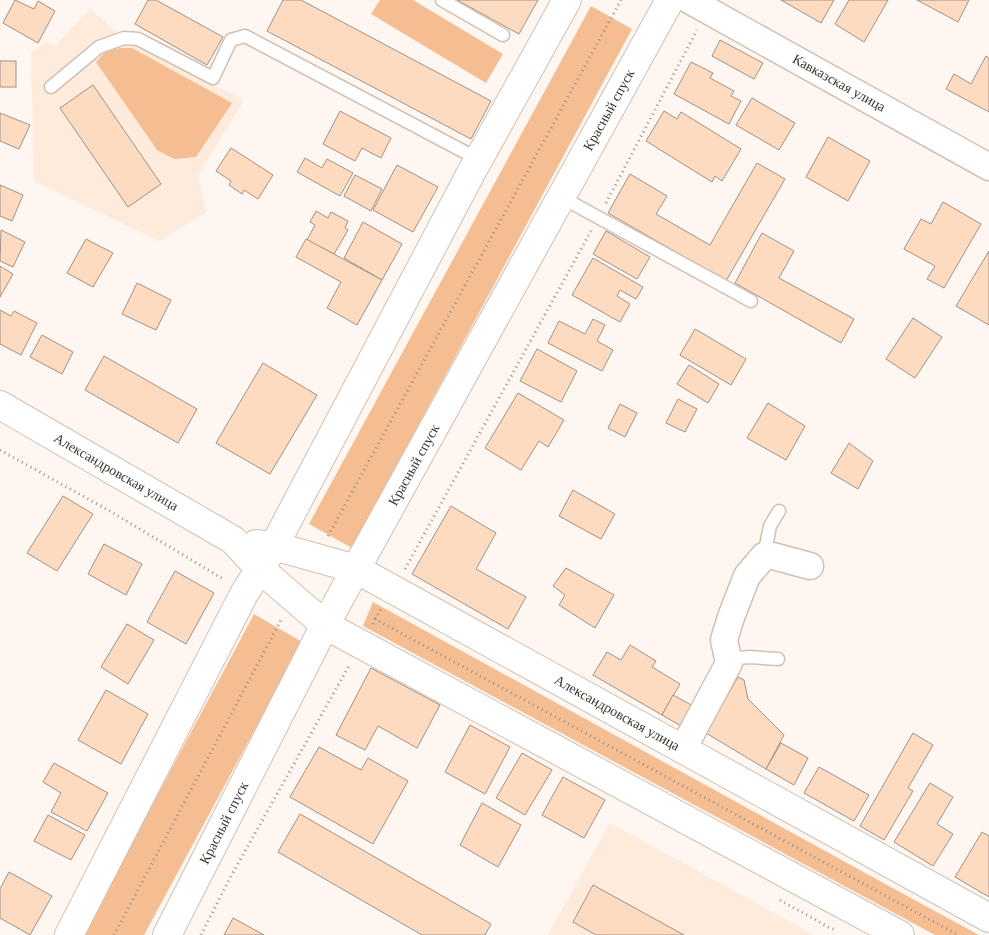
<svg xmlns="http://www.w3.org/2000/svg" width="989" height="935" viewBox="0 0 989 935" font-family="Georgia,serif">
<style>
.built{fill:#ffebdb}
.green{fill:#f5be92}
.building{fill:#fddbc1;stroke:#a29184}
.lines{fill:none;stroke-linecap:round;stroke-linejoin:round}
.lane-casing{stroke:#d2c0b2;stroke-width:15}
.street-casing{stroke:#d2c0b2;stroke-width:29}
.secondary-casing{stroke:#d2c0b2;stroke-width:30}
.path{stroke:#99928d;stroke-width:3;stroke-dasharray:1 4;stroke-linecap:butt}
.lane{stroke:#fff;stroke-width:12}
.street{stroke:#fff;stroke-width:26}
.secondary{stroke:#fff;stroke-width:28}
.labels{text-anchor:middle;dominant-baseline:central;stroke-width:4;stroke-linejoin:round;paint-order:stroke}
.street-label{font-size:14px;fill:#3b342f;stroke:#fff}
</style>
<rect width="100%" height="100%" fill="#fef6f1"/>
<g class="built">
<path d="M90,9l38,33 116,58 -46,76 8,36 -47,29 -125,-60 -3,-128 15,-11 10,4z"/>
<path d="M610,823l204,112h-266z"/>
</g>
<g class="green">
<path d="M380,0h33l90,54 -17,29 -115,-69z"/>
<path d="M591,6l41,23 -280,519 -43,-24z"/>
<path d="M120,48h12l100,55 -36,54 -22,2 -17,-9 -61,-88 10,-11z"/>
<path d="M373,602l525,289 81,44h-44l-572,-309z"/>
<path d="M254,614l48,28 -158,293h-61z"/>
</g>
<g class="building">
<path d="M15,0l19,9 4,-8 17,10 -17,32 -35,-20z"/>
<path d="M148,0h8l67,37 -16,28 -72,-41z"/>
<path d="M283,0h18l190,101 -20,38 -204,-108z"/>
<path d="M457,0h81l-19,34z"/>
<path d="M781,0h53l-13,23z"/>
<path d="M849,0h39l-24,42 -29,-18z"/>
<path d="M917,0h52l-11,22z"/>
<path d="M720,40l43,23 -9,16 -42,-23z"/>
<path d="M986,56l3,2v54l-43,-23 8,-15 17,10z"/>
<rect x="0" y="61" width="16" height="26"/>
<path d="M691,62l22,11 -3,5 24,13 -3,5 10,5 -12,23 -55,-30z"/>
<path d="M93,85l68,99 -33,23 -68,-99z"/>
<path d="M752,98l43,25 -16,27 -43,-25z"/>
<path d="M340,111l51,27 -10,20 -19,-10 -7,13 -32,-17z"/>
<path d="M664,111l13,8 4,-7 60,37 -19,32 -7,-5 -3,6 -66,-41z"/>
<path d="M0,113l30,12 -11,24 -19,-8z"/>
<path d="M828,137l42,24 -22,40 -42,-24z"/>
<path d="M231,148l42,27 -15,24 -14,-9 -2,4 -13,-9 2,-4 -15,-10z"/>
<path d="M305,158l17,10 5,-9 26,14 -13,23 -43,-24z"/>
<path d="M757,163l28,16 -59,102 -118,-68 22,-39 37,22 -11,18 54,31z"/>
<path d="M397,165l41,22 -25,45 -40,-22z"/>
<path d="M355,175l27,14 -11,22 -27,-15z"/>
<path d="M0,185l23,10 -11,26 -12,-5z"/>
<path d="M943,202l38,22 -37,64 -17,-9 8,-13 -31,-17 17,-30 10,5z"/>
<path d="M316,211l12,7 3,-6 17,9 -3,7 3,2 -14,24 -27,-14 8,-15 -5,-3z"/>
<path d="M363,222l39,22 -20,36 -38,-22z"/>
<path d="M1,230l24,12 -12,25 -13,-6z"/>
<path d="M606,231l44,26 -13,22 -44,-25z"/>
<path d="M762,233l32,18 -15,27 75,41 -13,24 -106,-60z"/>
<path d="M86,239l27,14 -20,34 -26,-14z"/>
<path d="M306,239l76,41 -25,45 -30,-17 14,-26 -45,-25z"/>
<path d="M989,251v74l-33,-19z"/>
<path d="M593,258l50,29 -7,12 -16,-9 -3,6 13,8 -10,18 -48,-27z"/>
<path d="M0,266l13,8 -13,23z"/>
<path d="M137,283l34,17 -15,30 -34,-16z"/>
<path d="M0,310l11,6 3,-5 23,12 -16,32 -21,-11z"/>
<path d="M913,318l29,19 -27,41 -29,-19z"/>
<path d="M593,319l12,6 -8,16 16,9 -11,21 -54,-28 11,-22 26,13z"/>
<path d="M695,329l51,30 -15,26 -51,-30z"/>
<path d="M42,335l31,17 -11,22 -32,-17z"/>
<path d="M537,349l40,22 -16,31 -41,-21z"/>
<path d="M104,356l93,53 -19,34 -93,-53z"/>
<path d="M263,363l54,32 -47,79 -54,-31z"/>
<path d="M689,365l30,19 -11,19 -31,-19z"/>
<path d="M518,393l46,27 -16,27 -9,-6 -18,29 -36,-22z"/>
<path d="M678,399l19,10 -12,23 -19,-9z"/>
<path d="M768,403l37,23 -19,34 -39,-22z"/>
<path d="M620,404l17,9 -12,24 -17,-9z"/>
<path d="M849,443l24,18 -15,28 -27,-16z"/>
<path d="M573,490l42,24 -14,25 -42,-23z"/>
<path d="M63,496l30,18 -36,57 -30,-18z"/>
<path d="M451,506l45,27 -20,36 50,28 -18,32 -96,-55z"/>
<path d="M104,544l38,20 -16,31 -38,-21z"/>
<path d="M566,568l48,27 -19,33 -36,-23 6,-10 -12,-9z"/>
<path d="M175,571l39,22 -28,51 -39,-22z"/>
<path d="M127,624l27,16 -26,44 -27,-17z"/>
<path d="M630,645l26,16 -4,6 28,17 -18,31 -69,-40 14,-23 14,8z"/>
<path d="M371,668l69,37 -23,43 -39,-22 -13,24 -29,-15z"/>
<path d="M738,677l6,3 4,19 36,36 -18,34 -60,-36z"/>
<path d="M106,690l42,24 -27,50 -43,-24z"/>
<path d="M673,695l20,11 -12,20 -19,-11z"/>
<path d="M470,725l40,22 -25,47 -40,-22z"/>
<path d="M913,733l20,12 -25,43 5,3 -29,49 -24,-14z"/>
<path d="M781,743l27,15 -14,27 -28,-16z"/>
<path d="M319,747l42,23 7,-12 40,23 -35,63 -83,-47z"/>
<path d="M522,753l30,17 -27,45 -29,-17z"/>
<path d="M54,763l54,30 -21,38 -36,-19 10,-19 -18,-11z"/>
<path d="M819,767l50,28 -15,26 -50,-28z"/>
<path d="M563,777l42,23 -21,38 -42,-23z"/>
<path d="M930,783l23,14 -16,27 16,10 -20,32 -39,-24z"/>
<path d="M482,803l39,22 -23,42 -38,-22z"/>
<path d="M300,814l191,110 -6,11h-63l-144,-83z"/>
<path d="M48,815l37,20 -14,25 -37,-19z"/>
<path d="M982,832l7,4v61l-34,-20z"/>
<path d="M9,872l43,24 -22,39 -30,-17v-29z"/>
<path d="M593,885l91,50h-88l-23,-13z"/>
<path d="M233,918l31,17h-40z"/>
</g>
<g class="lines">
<g class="lane-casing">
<g id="lane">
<path d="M442,0l61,35"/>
<path d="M51,87l48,-40 25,-9 14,1 75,39 18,-38 14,-4 233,123"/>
<path d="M561,197l190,104"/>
<path d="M764,556l6,-30 9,-15"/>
<path d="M729,659l20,-2 29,2"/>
</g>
</g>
<g class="street-casing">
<g id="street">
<path d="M689,0l300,167"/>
<path d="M683,749l46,-86 -5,-23 7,-23 16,-41 17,-20h9l37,10"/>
</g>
</g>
<g class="secondary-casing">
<g id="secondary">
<path d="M0,405l233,135 26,28 66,57 575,310"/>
<path d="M256,544l18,2 82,23 633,349"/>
<path d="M69,935l175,-341 30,-48 197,-373 96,-173"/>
<path d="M167,935l158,-310 345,-625"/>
</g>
</g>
<g class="path">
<path d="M606,203l91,-173"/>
<path d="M0,450l108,60 117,70"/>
<path d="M328,536l293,-536"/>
<path d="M405,569l186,-338"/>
<path d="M375,619l6,-10"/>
<path d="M373,624l2,-5 583,316"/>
<path d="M780,900l50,28 6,2"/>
<path d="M114,935l167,-315"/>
<path d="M201,935l29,-57 120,-214"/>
</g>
<use href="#lane" class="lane"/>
<use href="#street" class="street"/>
<use href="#secondary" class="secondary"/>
</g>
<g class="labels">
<g class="street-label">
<text transform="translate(839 83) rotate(29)">Кавказская улица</text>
<text transform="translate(609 110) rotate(-61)">Красный спуск</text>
<text transform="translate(414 465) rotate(-61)">Красный спуск</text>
<text transform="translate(116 472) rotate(30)">Александровская улица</text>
<text transform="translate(617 713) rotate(29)">Александровская улица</text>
<text transform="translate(224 823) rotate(-63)">Красный спуск</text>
</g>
</g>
</svg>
